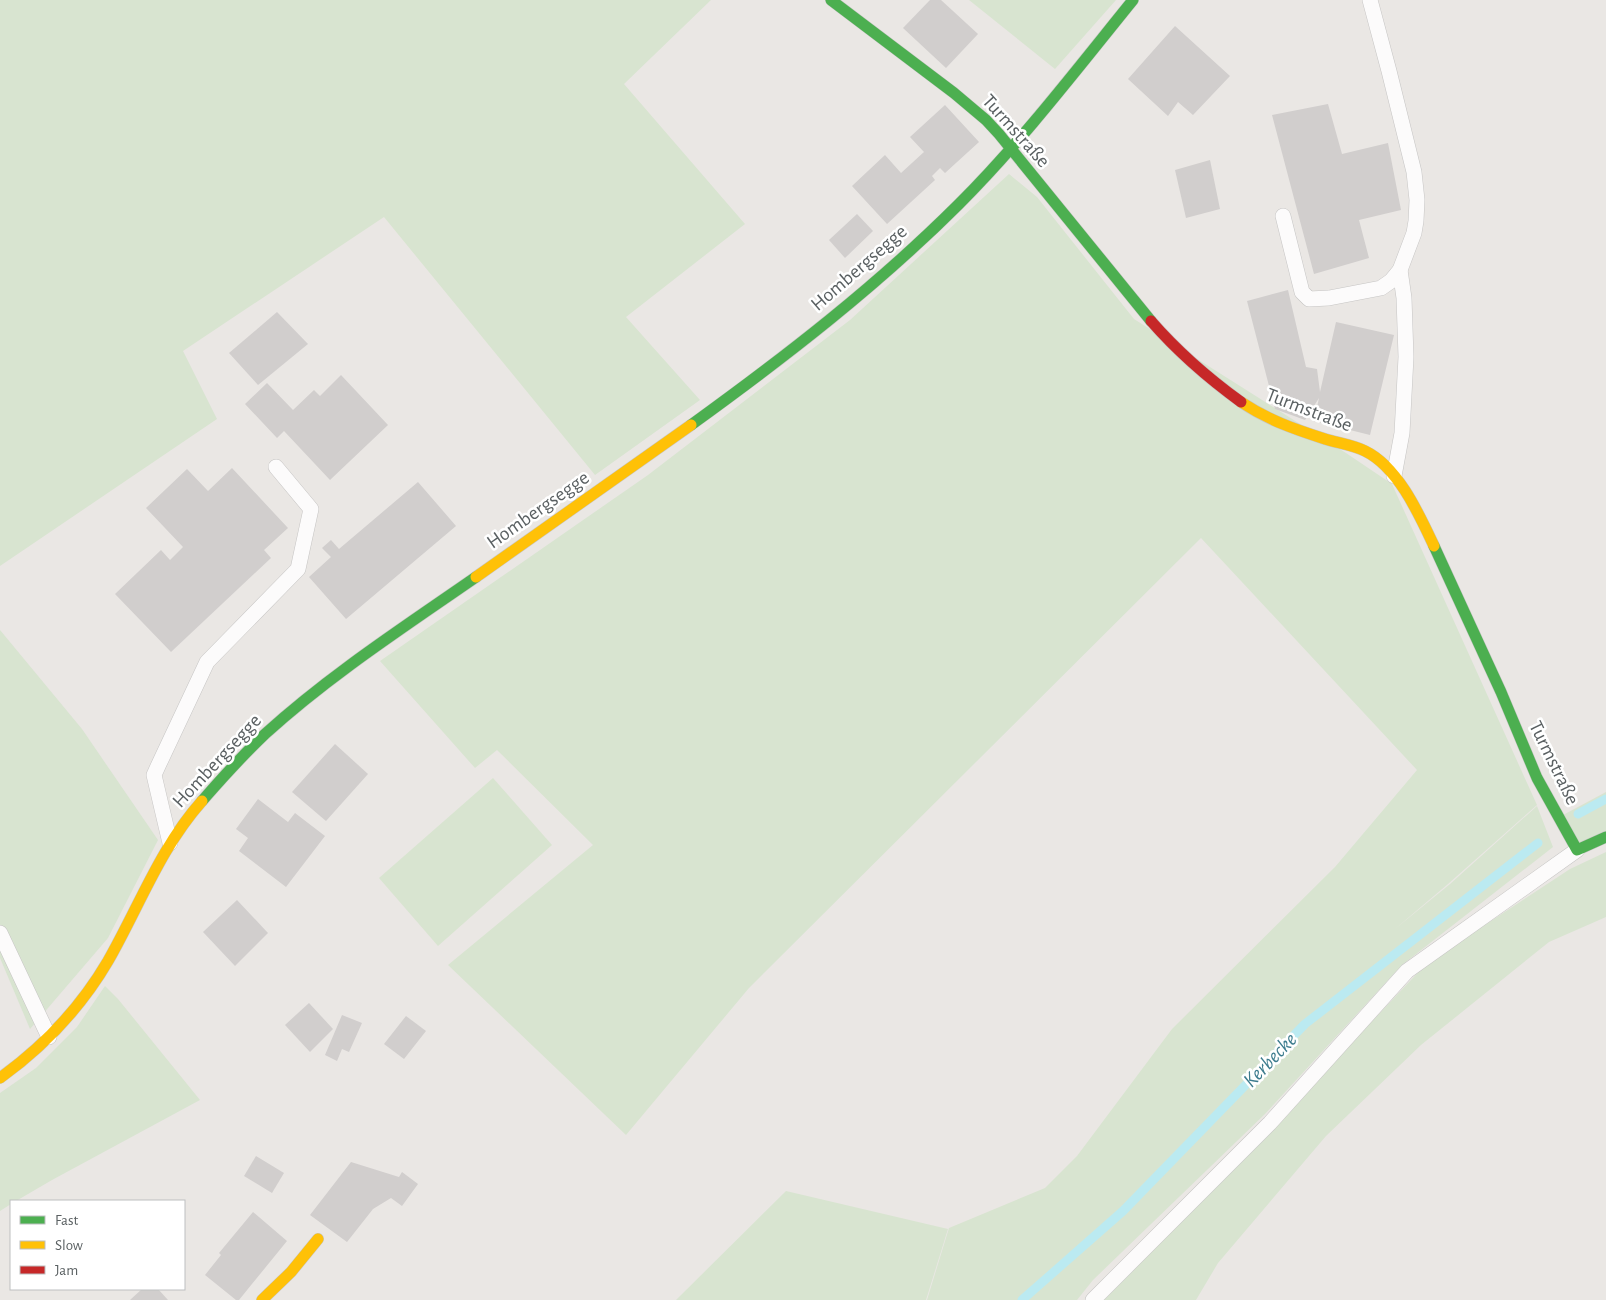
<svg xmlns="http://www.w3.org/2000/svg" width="1606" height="1300" viewBox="0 0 1606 1300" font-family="'Alegreya Sans',sans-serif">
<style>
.green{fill:#d8e4d0}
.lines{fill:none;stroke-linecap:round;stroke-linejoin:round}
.stream{stroke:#bbeaf1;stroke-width:9}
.building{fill:#d1cecd}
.lane-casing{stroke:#c6c5c4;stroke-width:16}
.fast-casing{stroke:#c6c5c4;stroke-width:12}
.slow-casing{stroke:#c6c5c4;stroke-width:12}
.jam-casing{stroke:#c6c5c4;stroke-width:12}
.lane{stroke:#fcfbfb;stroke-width:15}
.fast{stroke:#4caf50;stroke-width:11}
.slow{stroke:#ffc107;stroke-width:11}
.jam{stroke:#c62828;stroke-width:11}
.labels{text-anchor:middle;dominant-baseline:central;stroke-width:5;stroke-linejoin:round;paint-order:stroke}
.street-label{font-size:20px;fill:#5a6062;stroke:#fff}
.water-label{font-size:21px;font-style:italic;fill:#3d7c8e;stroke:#fff}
</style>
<rect width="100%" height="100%" fill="#eae7e4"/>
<g class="green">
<path d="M0,0h711l-87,84 121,140 -119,93 74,83 -105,75 -211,-258 -201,134 34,68 -217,147z"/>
<path d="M969,0h147l-61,69z"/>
<path d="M1009,174l28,23 97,122 212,134 46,31 145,321 -89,79 -53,45 55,-45 87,-78 16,41 -151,118 -137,149 -172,166 -16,20h-150l22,-72 96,-40 32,-32 95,-127 163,-162 82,-97 -216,-232 -452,450 -123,147 -178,-170 145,-120 -96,-95 -22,18 -95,-107 268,-186 202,-155z"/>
<path d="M0,630l82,99 76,111 -50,98 -78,91 -30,-71z"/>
<path d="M493,778l59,67 -114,101 -59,-68z"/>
<path d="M1606,792v42l-27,12 -16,-31z"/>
<path d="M1606,852v65l-57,25 -128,103 -95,91 -108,127 -22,37h-92l157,-161 166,-176 143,-94z"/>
<path d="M105,986l13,13 82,101 -148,80 -36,21h-5v3l-11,7v-118l36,-25 41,-41z"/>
<path d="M786,1191l162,38 -22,71h-250z"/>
</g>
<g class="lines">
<g class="stream">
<path d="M1578,814l28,-15"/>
<path d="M1022,1300l101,-89 182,-187 233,-181"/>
</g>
</g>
<g class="building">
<path d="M930,0h11l37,34 -32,34 -43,-40z"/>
<path d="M1175,26l55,50 -37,39 -15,-13 -10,14 -40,-37z"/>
<path d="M1328,104l14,50 46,-11 13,67 -42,10 10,38 -55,16 -42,-159z"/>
<path d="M945,105l34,37 -34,31 -5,-5 -8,8 3,4 -48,44 -35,-38 33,-31 16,18 23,-21 -14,-15z"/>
<path d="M1210,160l10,49 -34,9 -11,-48z"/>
<path d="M857,214l16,17 -28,27 -16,-18z"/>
<path d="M1288,290l18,77 11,2 3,23 16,-70 58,13 -24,100 -56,-14 5,-23 -14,22 -30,-11 -28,-108z"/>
<path d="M277,312l31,32 -50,41 -29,-32z"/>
<path d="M341,375l47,50 -58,55 -46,-49 -7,7 -32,-34 22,-21 26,27 21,-20 6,6z"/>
<path d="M232,468l56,60 -24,22 7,8 -100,94 -56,-58 46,-44 9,10 13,-13 -37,-39 41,-39 21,22z"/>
<path d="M418,482l38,44 -110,93 -37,-42 22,-20 -9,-9 9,-8 8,9z"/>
<path d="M335,744l33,30 -42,47 -34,-29z"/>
<path d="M258,799l30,23 7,-9 30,23 -39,51 -47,-36 9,-13 -12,-9z"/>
<path d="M237,900l31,33 -33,33 -32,-34z"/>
<path d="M309,1003l24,26 -23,23 -25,-27z"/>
<path d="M342,1015l20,8 -13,29 -7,-3 -5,12 -12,-6z"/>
<path d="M406,1016l20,15 -22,28 -20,-15z"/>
<path d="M256,1156l28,17 -12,20 -28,-17z"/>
<path d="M351,1162l48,15 3,-5 16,12 -16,22 -11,-8 -18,11 -26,33 -37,-27z"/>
<path d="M253,1212l34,29 -48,59h-3l-31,-25 16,-20 -2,-2z"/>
<path d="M142,1289h16l10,11h-38z"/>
</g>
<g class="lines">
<g class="lane-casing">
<g id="lane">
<path d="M1283,216l19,76 7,7 20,-1 52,-10 10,-7 9,-11 14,-37 2,-12 1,-21 -3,-28 -25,-101 -19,-71"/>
<path d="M1394,476l8,-43 4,-76 -2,-59 -4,-28"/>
<path d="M170,843l-16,-68 5,-11 48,-102 91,-93 13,-60 -35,-42"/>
<path d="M0,933l49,104"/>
<path d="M1093,1300l177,-177 137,-152 170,-121"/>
</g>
</g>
<g class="fast-casing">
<g id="fast">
<path d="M831,0l123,93 32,27 13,14 152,187"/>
<path d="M691,425c94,-68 186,-139 268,-221 63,-63 118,-135 174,-204"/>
<path d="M1434,546l67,146 36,86 40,72 29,-13"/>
<path d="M202,801c20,-23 41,-46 63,-67 65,-59 139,-107 211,-157"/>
</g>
</g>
<g class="slow-casing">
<g id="slow">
<path d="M1241,402c27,18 53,27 84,37 13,4 28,6 40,12 33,16 54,63 69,95"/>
<path d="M476,577l215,-152"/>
<path d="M0,1078c43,-31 81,-71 108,-117 31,-54 52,-113 94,-160"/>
<path d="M262,1300l29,-28 27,-33"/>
</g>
</g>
<g class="jam-casing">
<path id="jam" d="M1151,321c27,31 57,57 90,81"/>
</g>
<use href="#lane" class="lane"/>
<use href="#fast" class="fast"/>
<use href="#slow" class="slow"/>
<use href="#jam" class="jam"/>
</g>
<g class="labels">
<g class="street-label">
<text transform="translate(1016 131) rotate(48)">Turmstraße</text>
<text transform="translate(859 268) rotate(-41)">Hombergsegge</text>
<text transform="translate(1309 410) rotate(21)">Turmstraße</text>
<text transform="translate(538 510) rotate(-35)">Hombergsegge</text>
<text transform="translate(217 761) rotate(-47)">Hombergsegge</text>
<text transform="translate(1554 763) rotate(64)">Turmstraße</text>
</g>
<g class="water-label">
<text transform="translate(1270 1060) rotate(-46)">Kerbecke</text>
</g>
</g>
<rect x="10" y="1200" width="175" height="90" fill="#ffffff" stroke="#bdbfc0"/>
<rect x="20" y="1216" width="25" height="8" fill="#4caf50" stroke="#bdbfc0"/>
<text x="55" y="1225" font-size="15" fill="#5a6062">Fast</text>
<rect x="20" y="1241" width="25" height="8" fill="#ffc107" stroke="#bdbfc0"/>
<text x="55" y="1250" font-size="15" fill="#5a6062">Slow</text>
<rect x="20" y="1266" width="25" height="8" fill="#c62828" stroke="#bdbfc0"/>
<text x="55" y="1275" font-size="15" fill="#5a6062">Jam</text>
</svg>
